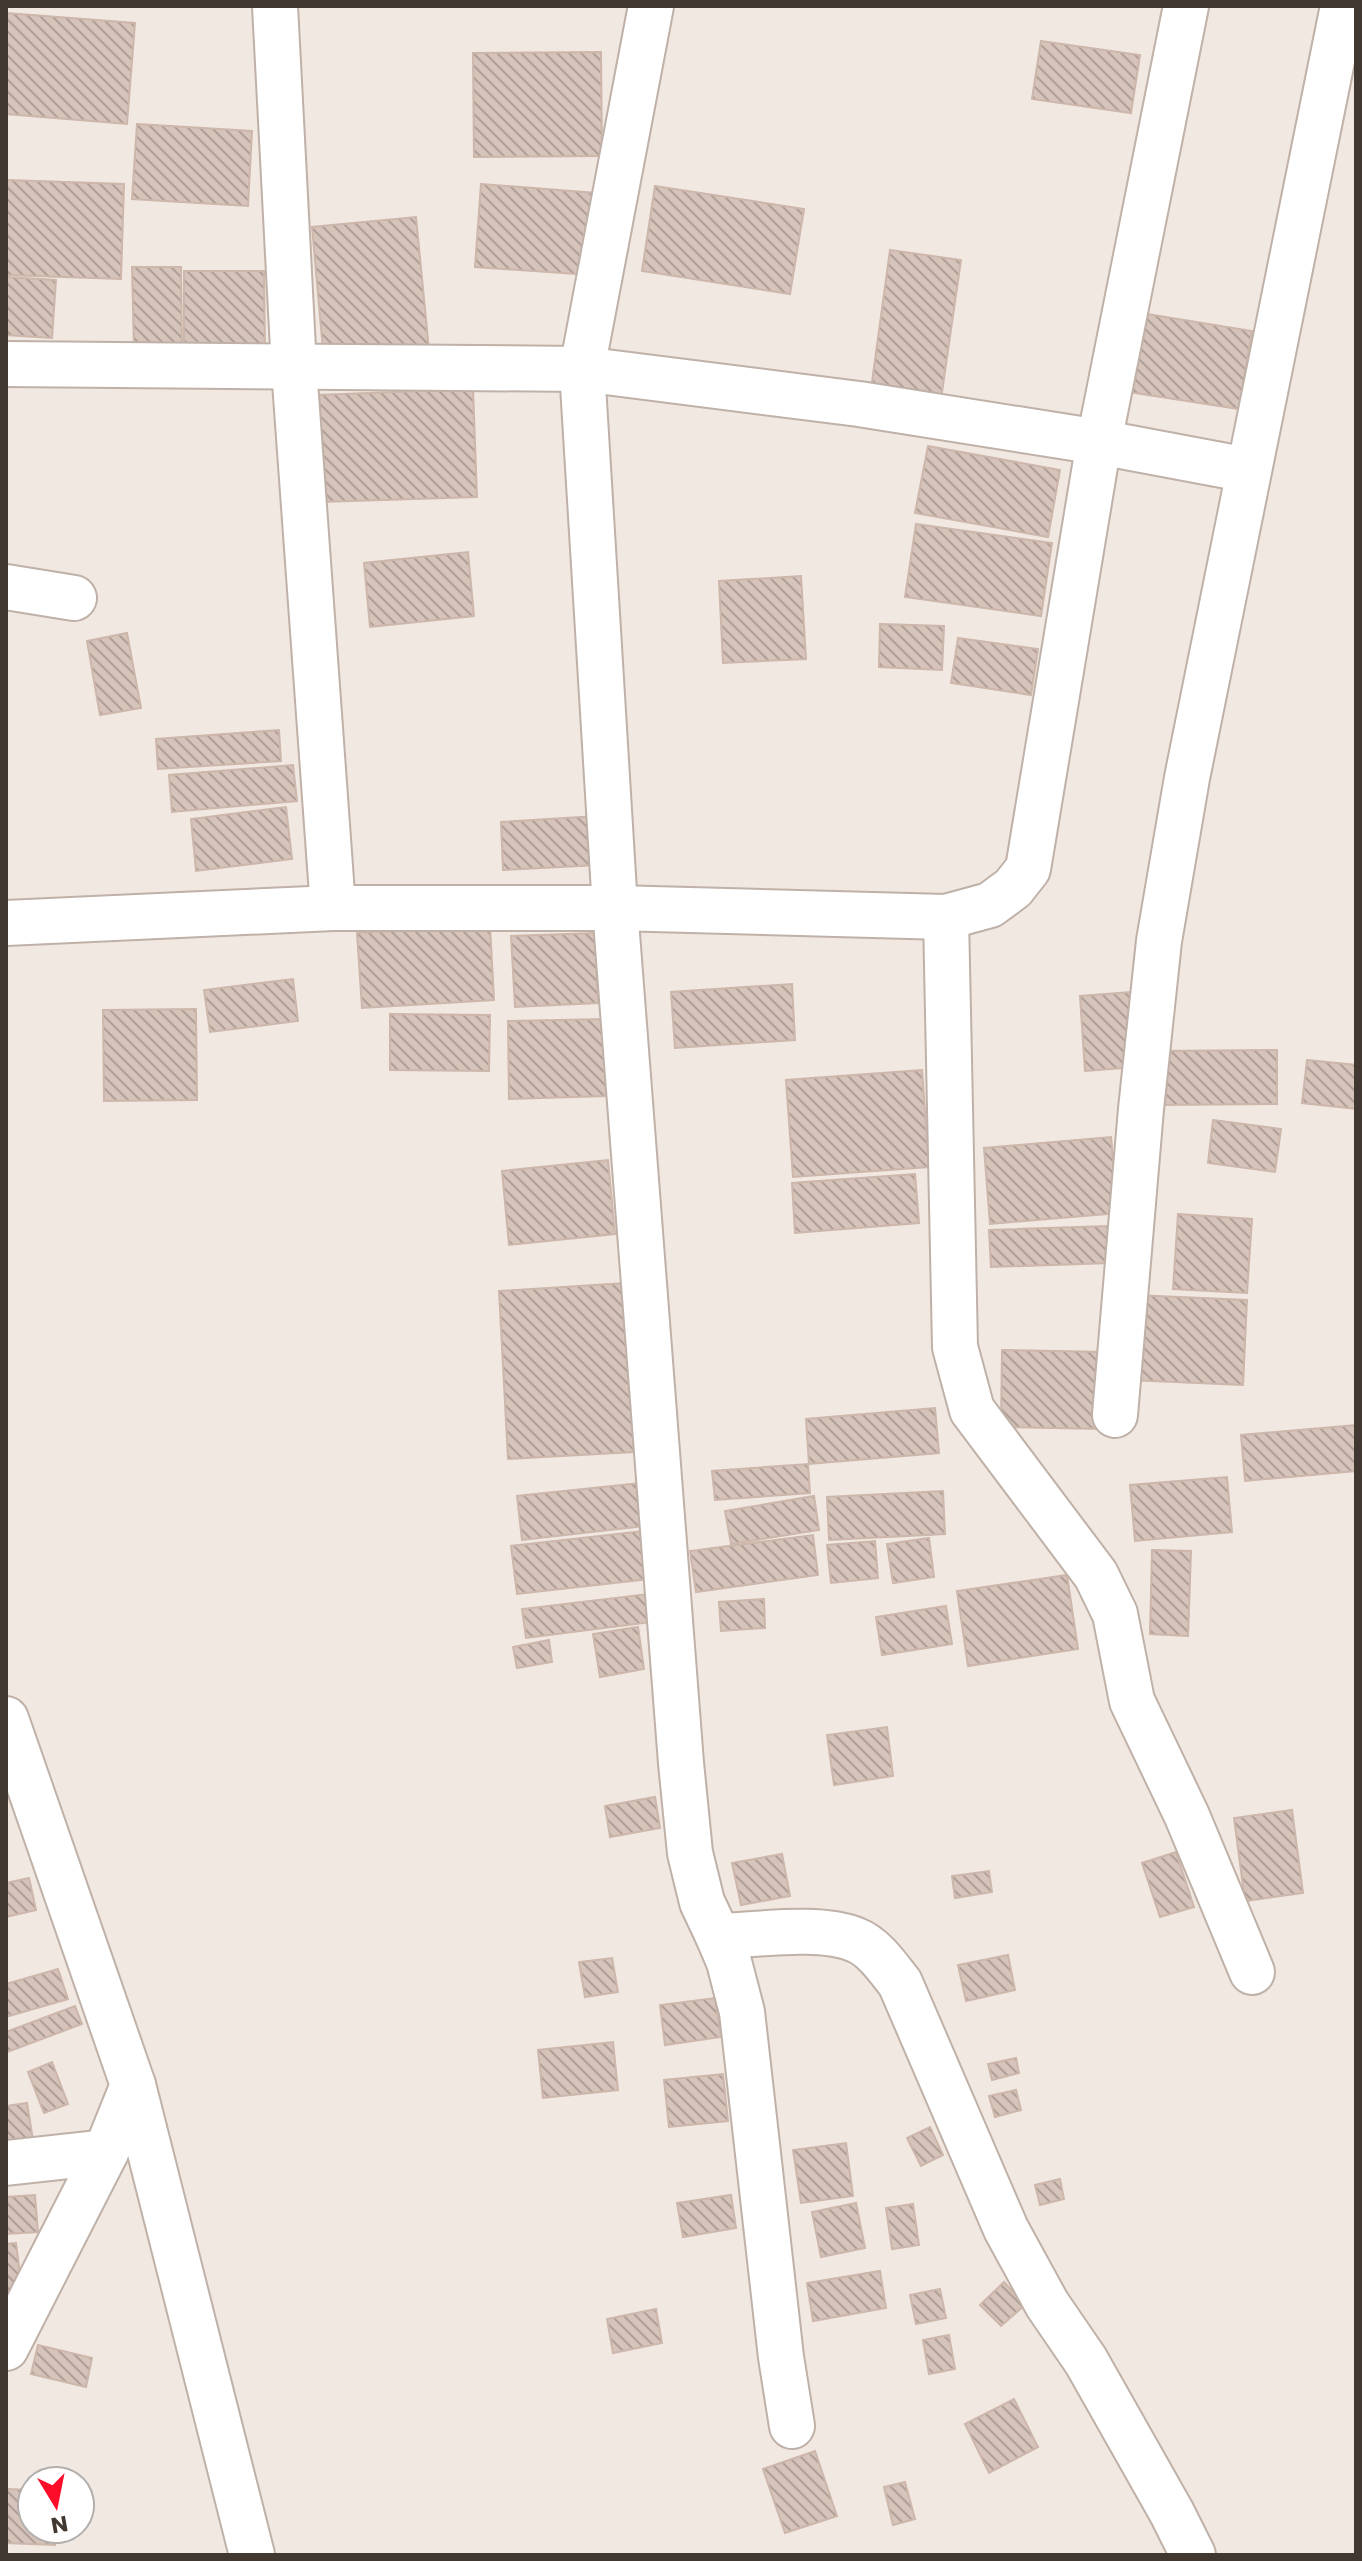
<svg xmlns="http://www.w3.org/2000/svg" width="1362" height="2561" viewBox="0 0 1362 2561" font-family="Poppins,sans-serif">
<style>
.building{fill:url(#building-back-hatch);stroke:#cdb6aa;stroke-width:2}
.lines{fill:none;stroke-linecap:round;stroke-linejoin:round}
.minor-casing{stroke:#bfb1a7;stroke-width:48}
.minor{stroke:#fff;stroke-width:44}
</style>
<defs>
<pattern id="building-back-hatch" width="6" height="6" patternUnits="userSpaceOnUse" patternTransform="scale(2)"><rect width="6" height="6" fill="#d6c3ba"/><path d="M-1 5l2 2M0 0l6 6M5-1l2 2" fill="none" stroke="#af9f98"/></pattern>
</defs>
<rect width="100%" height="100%" fill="#f1e8e2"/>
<g class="building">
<path d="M6,13l129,10 -8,101 -121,-10z"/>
<path d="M1041,41l99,14 -9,58 -99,-14z"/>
<path d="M601,52l1,104 -128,1 -1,-104z"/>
<path d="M137,124l115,7 -4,75 -116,-7z"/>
<path d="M6,180l118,4 -3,95 -115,-4z"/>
<path d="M481,184l115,9 -6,82 -115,-8z"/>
<path d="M655,186l149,23 -14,85 -148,-23z"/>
<path d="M416,217l13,133 -105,11 -12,-134z"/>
<path d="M890,250l71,10 -22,153 -70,-9z"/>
<path d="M132,267h49l1,81 -48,1z"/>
<path d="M184,271h80l1,83 -81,1z"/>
<path d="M6,277l50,3 -4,58 -46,-3z"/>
<path d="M1141,313l111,18 -13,78 -111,-17z"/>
<path d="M473,389l4,108 -157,5 -3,-107z"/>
<path d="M928,446l132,24 -12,67 -133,-24z"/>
<path d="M916,524l136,19 -11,73 -136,-19z"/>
<path d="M468,552l6,64 -104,11 -6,-64z"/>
<path d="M801,576l5,83 -83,4 -4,-82z"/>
<path d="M880,624l64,2 -2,44 -63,-3z"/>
<path d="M127,633l14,75 -41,7 -13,-74z"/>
<path d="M958,638l80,11 -7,46 -80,-12z"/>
<path d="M279,730l2,31 -123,8 -2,-30z"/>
<path d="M293,765l4,36 -125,11 -3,-37z"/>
<path d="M286,807l6,52 -96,12 -5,-52z"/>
<path d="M596,816l2,49 -95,5 -2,-48z"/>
<path d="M490,925l4,75 -132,8 -5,-75z"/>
<path d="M595,933l3,70 -83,4 -4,-71z"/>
<path d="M293,979l5,42 -88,11 -6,-42z"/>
<path d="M792,984l3,56 -120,8 -4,-56z"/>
<path d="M1131,992l6,75 -52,4 -5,-75z"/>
<path d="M196,1009l1,91 -93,1 -1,-91z"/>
<path d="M390,1014l100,1 -1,56 -99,-1z"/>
<path d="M606,1019l2,77 -99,3 -1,-78z"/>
<path d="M1277,1050v54l-118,1 -1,-54z"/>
<path d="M1307,1060l49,5v44l-54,-6z"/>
<path d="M922,1070l7,97 -136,10 -7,-97z"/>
<path d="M1213,1120l68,9 -6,43 -67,-9z"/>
<path d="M1111,1137l7,76 -128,11 -6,-76z"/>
<path d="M608,1160l7,74 -106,11 -7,-74z"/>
<path d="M915,1174l4,49 -124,10 -3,-50z"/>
<path d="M1178,1214l74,5 -5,74 -74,-4z"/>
<path d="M1109,1226l1,37 -119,4 -2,-37z"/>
<path d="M625,1283l9,169 -126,7 -9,-168z"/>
<path d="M1134,1295l113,5 -4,85 -114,-5z"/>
<path d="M1002,1350l104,2 -3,77 -102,-2z"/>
<path d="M935,1408l4,45 -130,11 -3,-45z"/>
<path d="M1356,1425v46l-111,10 -4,-46z"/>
<path d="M808,1464l2,29 -95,7 -3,-29z"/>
<path d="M1227,1477l5,55 -97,9 -5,-56z"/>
<path d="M640,1483l4,43 -122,14 -5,-44z"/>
<path d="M943,1491l2,43 -116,6 -2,-43z"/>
<path d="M814,1496l5,34 -88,14 -6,-33z"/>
<path d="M643,1531l6,48 -132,15 -6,-48z"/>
<path d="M813,1535l5,40 -122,17 -6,-41z"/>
<path d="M929,1538l5,39 -41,6 -6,-39z"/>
<path d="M875,1541l3,37 -47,5 -4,-38z"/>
<path d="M1152,1550l39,1 -3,85 -38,-2z"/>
<path d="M1067,1575l11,74 -110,17 -11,-75z"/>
<path d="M648,1594l4,28 -126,16 -4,-29z"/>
<path d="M764,1599l1,29 -44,3 -2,-29z"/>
<path d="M946,1606l6,38 -70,11 -6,-38z"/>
<path d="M638,1627l6,42 -44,8 -7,-43z"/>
<path d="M549,1640l3,22 -35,6 -4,-21z"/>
<path d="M887,1727l6,49 -59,9 -7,-50z"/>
<path d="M655,1797l5,31 -50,9 -5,-31z"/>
<path d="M1292,1810l11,83 -58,8 -11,-83z"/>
<path d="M1176,1852l18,55 -34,10 -18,-54z"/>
<path d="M782,1854l8,42 -49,9 -9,-42z"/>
<path d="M989,1871l3,21 -37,6 -3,-22z"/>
<path d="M29,1878l7,32 -30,7v-34z"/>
<path d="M1008,1955l7,35 -49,11 -8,-36z"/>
<path d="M612,1958l6,34 -33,5 -6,-35z"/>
<path d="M58,1969l10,30 -62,18v-33z"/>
<path d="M715,1998l6,39 -56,8 -5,-40z"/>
<path d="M75,2006l7,18 -75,28 -1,-20z"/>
<path d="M613,2042l5,48 -75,8 -5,-48z"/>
<path d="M1016,2058l3,15 -27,7 -4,-16z"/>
<path d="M52,2062l16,42 -24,9 -16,-41z"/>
<path d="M723,2074l5,47 -59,6 -5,-47z"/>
<path d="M1016,2090l5,20 -26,7 -6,-21z"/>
<path d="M27,2103l6,37 -27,4v-38z"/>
<path d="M930,2127l13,28 -22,11 -14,-28z"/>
<path d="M846,2143l7,53 -52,7 -8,-53z"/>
<path d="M1060,2179l4,20 -24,6 -5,-20z"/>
<path d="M35,2195l3,37 -32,2v-37z"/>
<path d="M731,2195l5,33 -53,9 -6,-34z"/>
<path d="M856,2203l9,45 -44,9 -9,-45z"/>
<path d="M913,2204l6,41 -27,4 -6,-41z"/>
<path d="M16,2243l7,55 -17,3v-57z"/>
<path d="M880,2271l6,37 -73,13 -6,-38z"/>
<path d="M1004,2282l21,23 -24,21 -21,-21z"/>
<path d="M940,2289l6,29 -30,6 -6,-29z"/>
<path d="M656,2309l6,34 -49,10 -6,-34z"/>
<path d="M949,2335l6,34 -26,5 -6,-34z"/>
<path d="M38,2345l54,13 -6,29 -55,-13z"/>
<path d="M1014,2399l24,48 -49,26 -24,-49z"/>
<path d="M815,2451l22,65 -52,17 -22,-64z"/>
<path d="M905,2482l10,37 -22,6 -9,-38z"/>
<path d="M6,2489l26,1v39h23v16l-49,-2z"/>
</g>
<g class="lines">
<g class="minor-casing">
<g id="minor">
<path d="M275,6l19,362 39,540"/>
<path d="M651,6l-69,363 33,539 66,855 9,90 12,49 16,34c39,-1 102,-11 138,4 18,7 32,28 44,43l106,246 41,75 39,57 86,152 21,42"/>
<path d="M6,364l576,5 277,35 240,38 149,28"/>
<path d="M6,587l68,11"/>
<path d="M946,917l9,430 17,63 124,165 19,39 17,87 55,115 65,156"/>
<path d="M6,923l327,-15h282l331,9 44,-12 23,-17 15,-19 71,-427 87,-436"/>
<path d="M1115,1415l26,-306 18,-168 28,-163 156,-772"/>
<path d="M6,1719l127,366 119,470"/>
<path d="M718,1936l11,26 13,50 39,345 11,69"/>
<path d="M6,2163l100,-11"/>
<path d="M6,2348l100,-196 27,-67"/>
</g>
</g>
<use href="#minor" class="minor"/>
</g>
<rect width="1362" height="2561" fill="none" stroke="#423832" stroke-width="16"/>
<g transform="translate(56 2505) rotate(170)"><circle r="38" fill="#ffffff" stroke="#b3afad" stroke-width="2"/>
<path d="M0-6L14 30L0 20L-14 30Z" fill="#fd0d2a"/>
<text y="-12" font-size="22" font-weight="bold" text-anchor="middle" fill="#423832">N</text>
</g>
</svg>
